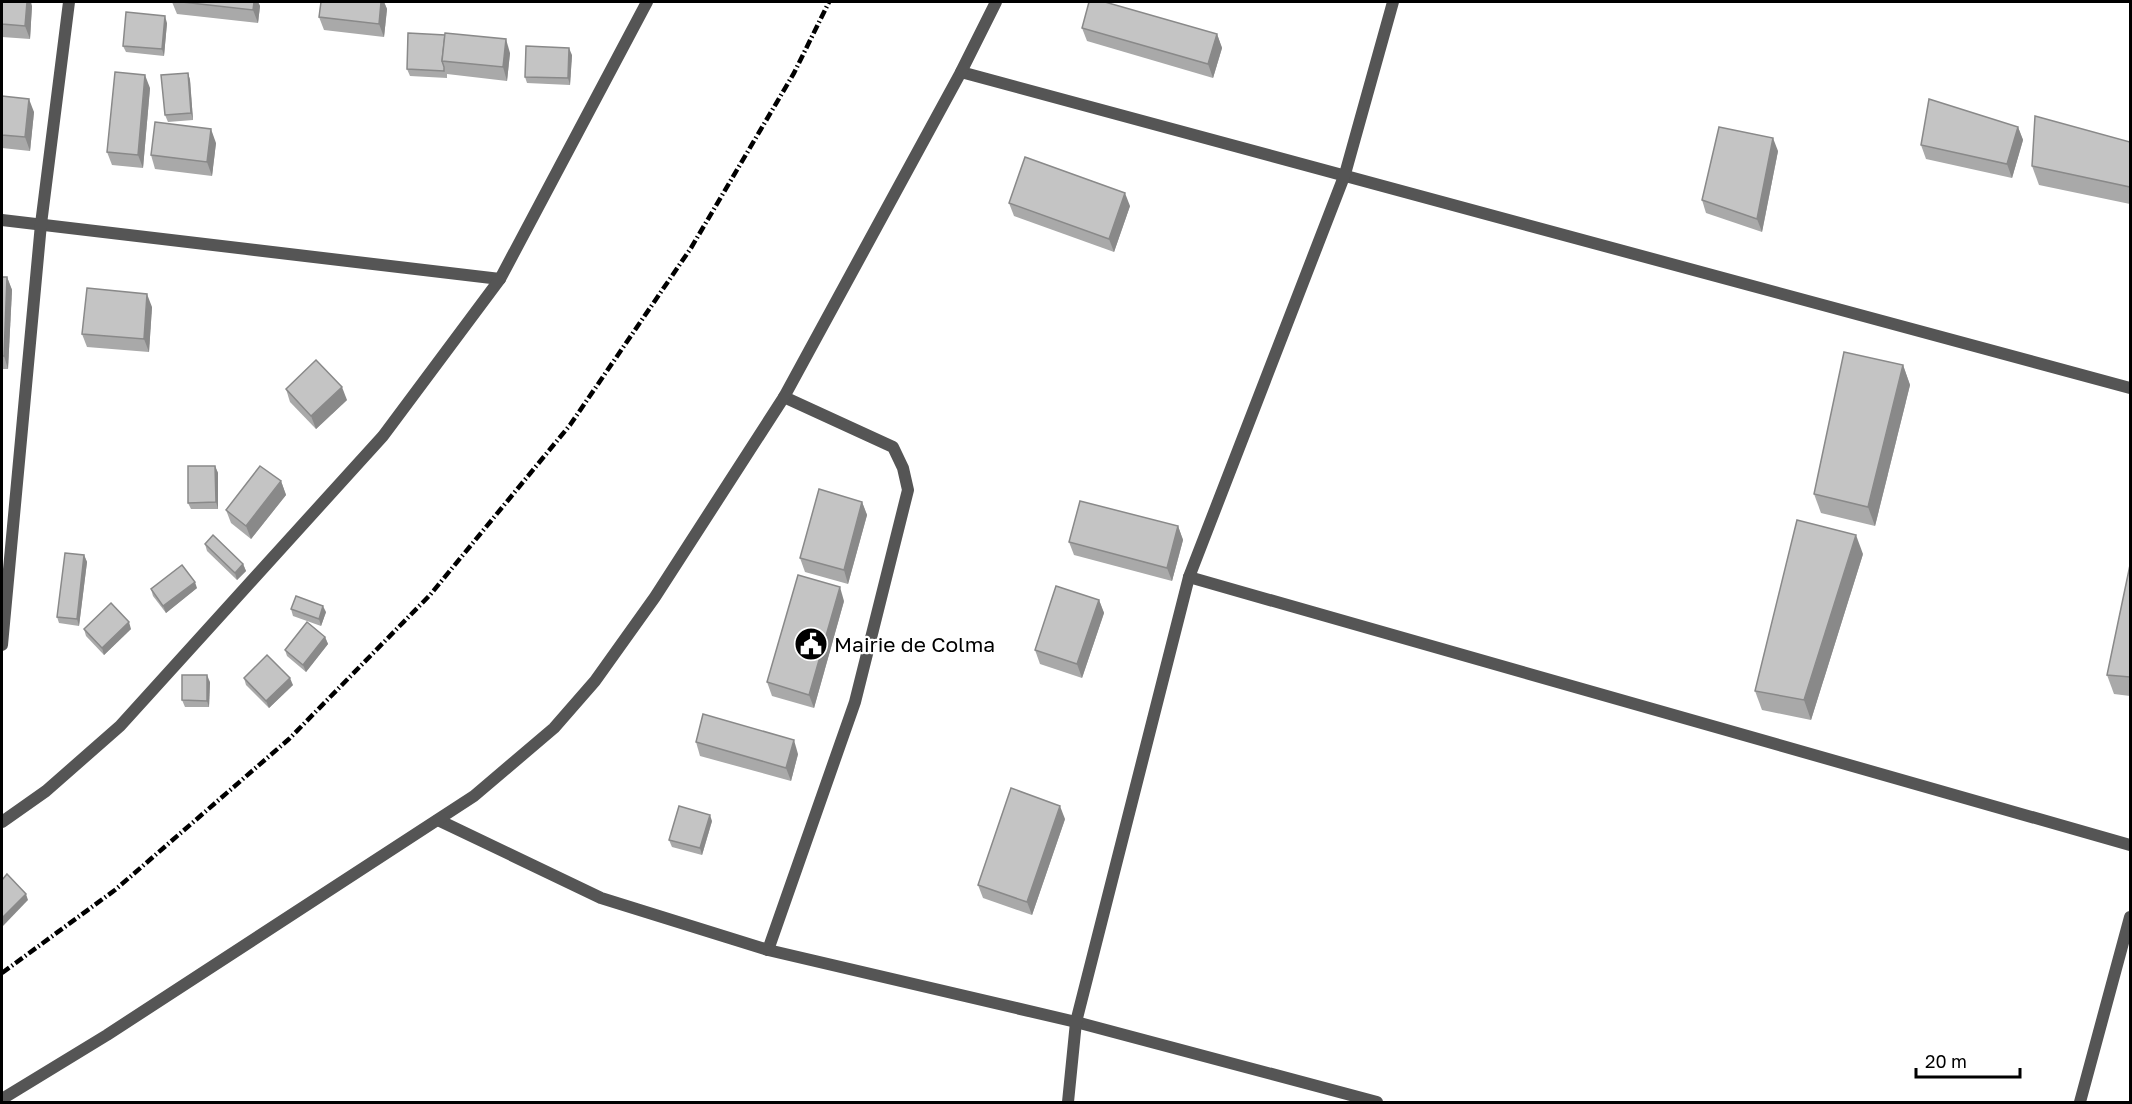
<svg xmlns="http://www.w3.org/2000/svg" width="2132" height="1104" viewBox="0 0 2132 1104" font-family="'Golos Text',sans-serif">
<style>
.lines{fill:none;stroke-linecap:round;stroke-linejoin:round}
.service{stroke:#555;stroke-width:12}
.minor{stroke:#555;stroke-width:12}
.rail{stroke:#000;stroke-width:4.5;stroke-dasharray:9 3 1.5 3;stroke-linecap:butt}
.wall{fill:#a9a9a9}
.shaded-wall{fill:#898989}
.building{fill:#c4c4c4;stroke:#898989;stroke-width:1.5}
.labels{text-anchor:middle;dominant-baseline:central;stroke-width:4.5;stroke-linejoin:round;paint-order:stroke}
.poi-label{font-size:21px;fill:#000;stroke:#fff;text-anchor:start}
</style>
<rect width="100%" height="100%" fill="#fff"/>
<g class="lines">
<path class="service" d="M768,950l87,-248 53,-212 -5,-22 -10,-21 -109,-50"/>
<g class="minor">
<path d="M961,72l1169,316"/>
<path d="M2,220l498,59"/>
<path d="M1189,577l941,268"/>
<path d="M2,645l39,-421 28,-222"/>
<path d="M438,820l163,78 167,52 308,72 301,80"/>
<path d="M2,822l44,-31 74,-65 263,-290 117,-157 147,-277"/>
<path d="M2,1099l105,-64 367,-239 80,-68 41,-47 60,-84 129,-200 177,-325 35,-70"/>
<path d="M1068,1102l8,-80 113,-445 156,-403 48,-172"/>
<path d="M2080,1102l50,-185"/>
</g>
<path class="rail" d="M2,973l113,-83 174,-151 141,-144 140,-170 121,-177 103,-175 35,-71"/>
</g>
<g class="wall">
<path d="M2,2l30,4 -2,33 -28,-2z"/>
<path d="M172,2h86l2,4 -2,17 -81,-9z"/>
<path d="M321,2h63l3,7 -3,28 -60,-7 -5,-13z"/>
<path d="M167,23l-3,33 -38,-4 -3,-6z"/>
<path d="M1082,28l135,6 5,14 -9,30 -126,-37z"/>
<path d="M408,33l102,20 -3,28 -60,-7v4l-37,-2 -3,-7z"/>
<path d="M572,55l-2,30 -43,-2 -2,-6z"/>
<path d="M188,73l2,7 3,40 -25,2 -3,-7z"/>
<path d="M150,88l-7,80 -31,-3 -5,-13z"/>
<path d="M2,96l32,16 -4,39 -28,-3z"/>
<path d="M2018,127l5,13 -11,38 -86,-19 -5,-14z"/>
<path d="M2130,142v62l-91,-19 -7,-19z"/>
<path d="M216,143l-4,33 -57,-7 -4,-14z"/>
<path d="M1778,151l-16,81 -56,-19 -4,-13z"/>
<path d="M1009,203l121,3 -16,46 -100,-36z"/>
<path d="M2,277h5l5,13 -4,79h-6z"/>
<path d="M152,307l-3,45 -62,-5 -5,-13z"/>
<path d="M1903,365l7,20 -35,141 -54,-13 -7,-19z"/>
<path d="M286,389l61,11 -31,29 -26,-27z"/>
<path d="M215,466l3,7v36h-27l-3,-6z"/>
<path d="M281,481l5,14 -35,44 -20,-16 -5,-13z"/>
<path d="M862,502l5,13 -19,69 -43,-12 -5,-14z"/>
<path d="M1178,526l5,14 -11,41 -98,-26 -5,-13z"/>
<path d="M205,544l38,20 3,7 -9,9 -30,-29z"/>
<path d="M1863,554l-52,166 -49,-10 -7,-19z"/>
<path d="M84,555l3,7 -8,64 -20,-3 -2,-6z"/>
<path d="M2130,565v131l-16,-2 -7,-19z"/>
<path d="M197,588l-31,25 -13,-17 -2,-7z"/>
<path d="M1099,600l5,13 -22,65 -42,-14 -5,-14z"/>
<path d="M844,601l-30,107 -42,-12 -5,-14z"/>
<path d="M291,609l35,3 -5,14 -28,-10z"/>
<path d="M84,629h47l-27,26 -18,-19z"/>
<path d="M325,637l3,7 -22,28 -19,-16 -2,-6z"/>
<path d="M244,678l49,7 -24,23 -23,-23z"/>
<path d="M210,682l-1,25h-24l-3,-7z"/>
<path d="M696,742l102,12 -7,27 -91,-25z"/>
<path d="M1065,819l-33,96 -49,-17 -5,-13z"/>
<path d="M712,821l-10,34 -30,-8 -3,-7z"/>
</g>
<g class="shaded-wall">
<path d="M27,2h4l1,4 -2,33 -5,-13z"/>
<path d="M254,2h4l2,4 -2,17 -5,-13z"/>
<path d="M381,2h3l3,7 -3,28 -5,-13z"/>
<path d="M165,16l2,7 -3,33 -2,-7z"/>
<path d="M1217,34l5,14 -9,30 -5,-14z"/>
<path d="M506,39l4,14 -3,28 -4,-14z"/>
<path d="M569,48l3,7 -2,30 -2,-7z"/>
<path d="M188,73l2,7 3,40 -2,-7z"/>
<path d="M145,75l5,13 -7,80 -5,-13z"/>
<path d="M29,99l5,13 -4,39 -5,-14z"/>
<path d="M2018,127l5,13 -11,38 -5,-14z"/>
<path d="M211,129l5,14 -4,33 -5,-14z"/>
<path d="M1773,138l5,13 -16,81 -5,-13z"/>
<path d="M1125,193l5,13 -16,46 -5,-13z"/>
<path d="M7,277l5,13 -4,79 -4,-13z"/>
<path d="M147,294l5,13 -3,45 -5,-13z"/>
<path d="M1903,365l7,20 -35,141 -7,-19z"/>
<path d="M342,387l5,13 -31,29 -5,-13z"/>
<path d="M215,466l3,7v36l-2,-7z"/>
<path d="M281,481l5,14 -35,44 -5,-13z"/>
<path d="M862,502l5,13 -19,69 -4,-14z"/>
<path d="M1178,526l5,14 -11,41 -5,-13z"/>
<path d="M1856,535l7,19 -52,166 -7,-20z"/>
<path d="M84,555l3,7 -8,64 -2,-7z"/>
<path d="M243,564l3,7 -9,9 -2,-7z"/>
<path d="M195,582l2,6 -31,25 -3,-7z"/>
<path d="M840,587l4,14 -30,107 -5,-13z"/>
<path d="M1099,600l5,13 -22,65 -5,-14z"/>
<path d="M323,606l3,6 -5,14 -2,-7z"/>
<path d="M129,622l2,7 -27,26 -2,-7z"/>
<path d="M325,637l3,7 -22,28 -3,-7z"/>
<path d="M207,675l3,7 -1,25 -2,-6z"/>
<path d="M290,678l3,7 -24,23 -3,-7z"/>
<path d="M794,740l4,14 -7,27 -5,-13z"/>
<path d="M1060,806l5,13 -33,96 -5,-13z"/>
<path d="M710,815l2,6 -10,34 -2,-7z"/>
<path d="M26,894l2,6 -25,26 -1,-8z"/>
</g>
<g class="building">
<path d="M2,2h25l-2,24 -23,-2z"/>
<path d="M182,2h72l-1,8z"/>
<path d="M321,2h60l-2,22 -60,-7z"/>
<path d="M1089,2h16l112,32 -9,30 -126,-36z"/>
<path d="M126,12l39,4 -3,33 -39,-3z"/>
<path d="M408,33l37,2 -3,26 2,6v4l-37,-2z"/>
<path d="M445,33l61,6 -3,28 -61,-6z"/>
<path d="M526,46l43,2 -1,30 -43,-1z"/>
<path d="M115,72l30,3 -7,80 -31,-3z"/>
<path d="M188,73l3,40 -26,2 -4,-40z"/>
<path d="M2,96l27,3 -4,38 -23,-2z"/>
<path d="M1929,99l89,28 -11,37 -86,-19z"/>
<path d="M2035,116l95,26v45l-98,-21z"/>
<path d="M155,122l56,7 -4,33 -56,-7z"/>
<path d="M1719,127l54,11 -16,81 -55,-19z"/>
<path d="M1025,157l100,36 -16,46 -100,-36z"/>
<path d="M2,277h5l-3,79h-2z"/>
<path d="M87,288l60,6 -3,45 -62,-5z"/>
<path d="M1844,352l59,13 -35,142 -54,-13z"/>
<path d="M316,360l26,27 -31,29 -25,-27z"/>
<path d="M188,466h27l1,36 -28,1z"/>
<path d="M260,466l21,15 -35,45 -20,-16z"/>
<path d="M819,489l43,13 -18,68 -44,-12z"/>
<path d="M1080,501l98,25 -11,42 -98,-26z"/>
<path d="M1797,520l59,15 -52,165 -49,-9z"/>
<path d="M213,535l30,29 -8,9 -30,-29z"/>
<path d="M65,553l19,2 -7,64 -20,-2z"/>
<path d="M182,565l13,17 -32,24 -12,-17z"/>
<path d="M2130,565v112l-23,-2z"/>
<path d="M798,575l42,12 -31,108 -42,-13z"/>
<path d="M1056,586l43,14 -22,64 -42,-14z"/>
<path d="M296,596l27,10 -4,13 -28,-10z"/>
<path d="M111,603l18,19 -27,26 -18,-19z"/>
<path d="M307,622l18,15 -22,28 -18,-15z"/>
<path d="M267,655l23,23 -24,23 -22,-23z"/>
<path d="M182,675h25v26l-25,-1z"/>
<path d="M703,714l91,26 -8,28 -90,-26z"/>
<path d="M1011,788l49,18 -33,96 -49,-17z"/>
<path d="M679,806l31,9 -10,33 -31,-8z"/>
<path d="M7,874l19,20 -24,24v-38z"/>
</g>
<defs>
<g id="civic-disc" transform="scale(1.725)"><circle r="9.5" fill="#000" stroke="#fff"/><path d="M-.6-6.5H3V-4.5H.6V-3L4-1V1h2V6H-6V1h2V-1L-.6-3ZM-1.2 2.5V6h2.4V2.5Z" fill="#fff"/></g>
</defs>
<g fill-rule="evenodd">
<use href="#civic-disc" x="811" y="644"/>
</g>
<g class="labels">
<g class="poi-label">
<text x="834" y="644">Mairie de Colma</text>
</g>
</g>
<rect width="2132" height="1104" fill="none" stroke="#000000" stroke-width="6"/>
<path d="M1916 1068v9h104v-9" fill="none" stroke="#000000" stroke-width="3"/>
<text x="1925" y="1068" font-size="18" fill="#000000" stroke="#ffffff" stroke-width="4.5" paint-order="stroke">20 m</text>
</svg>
